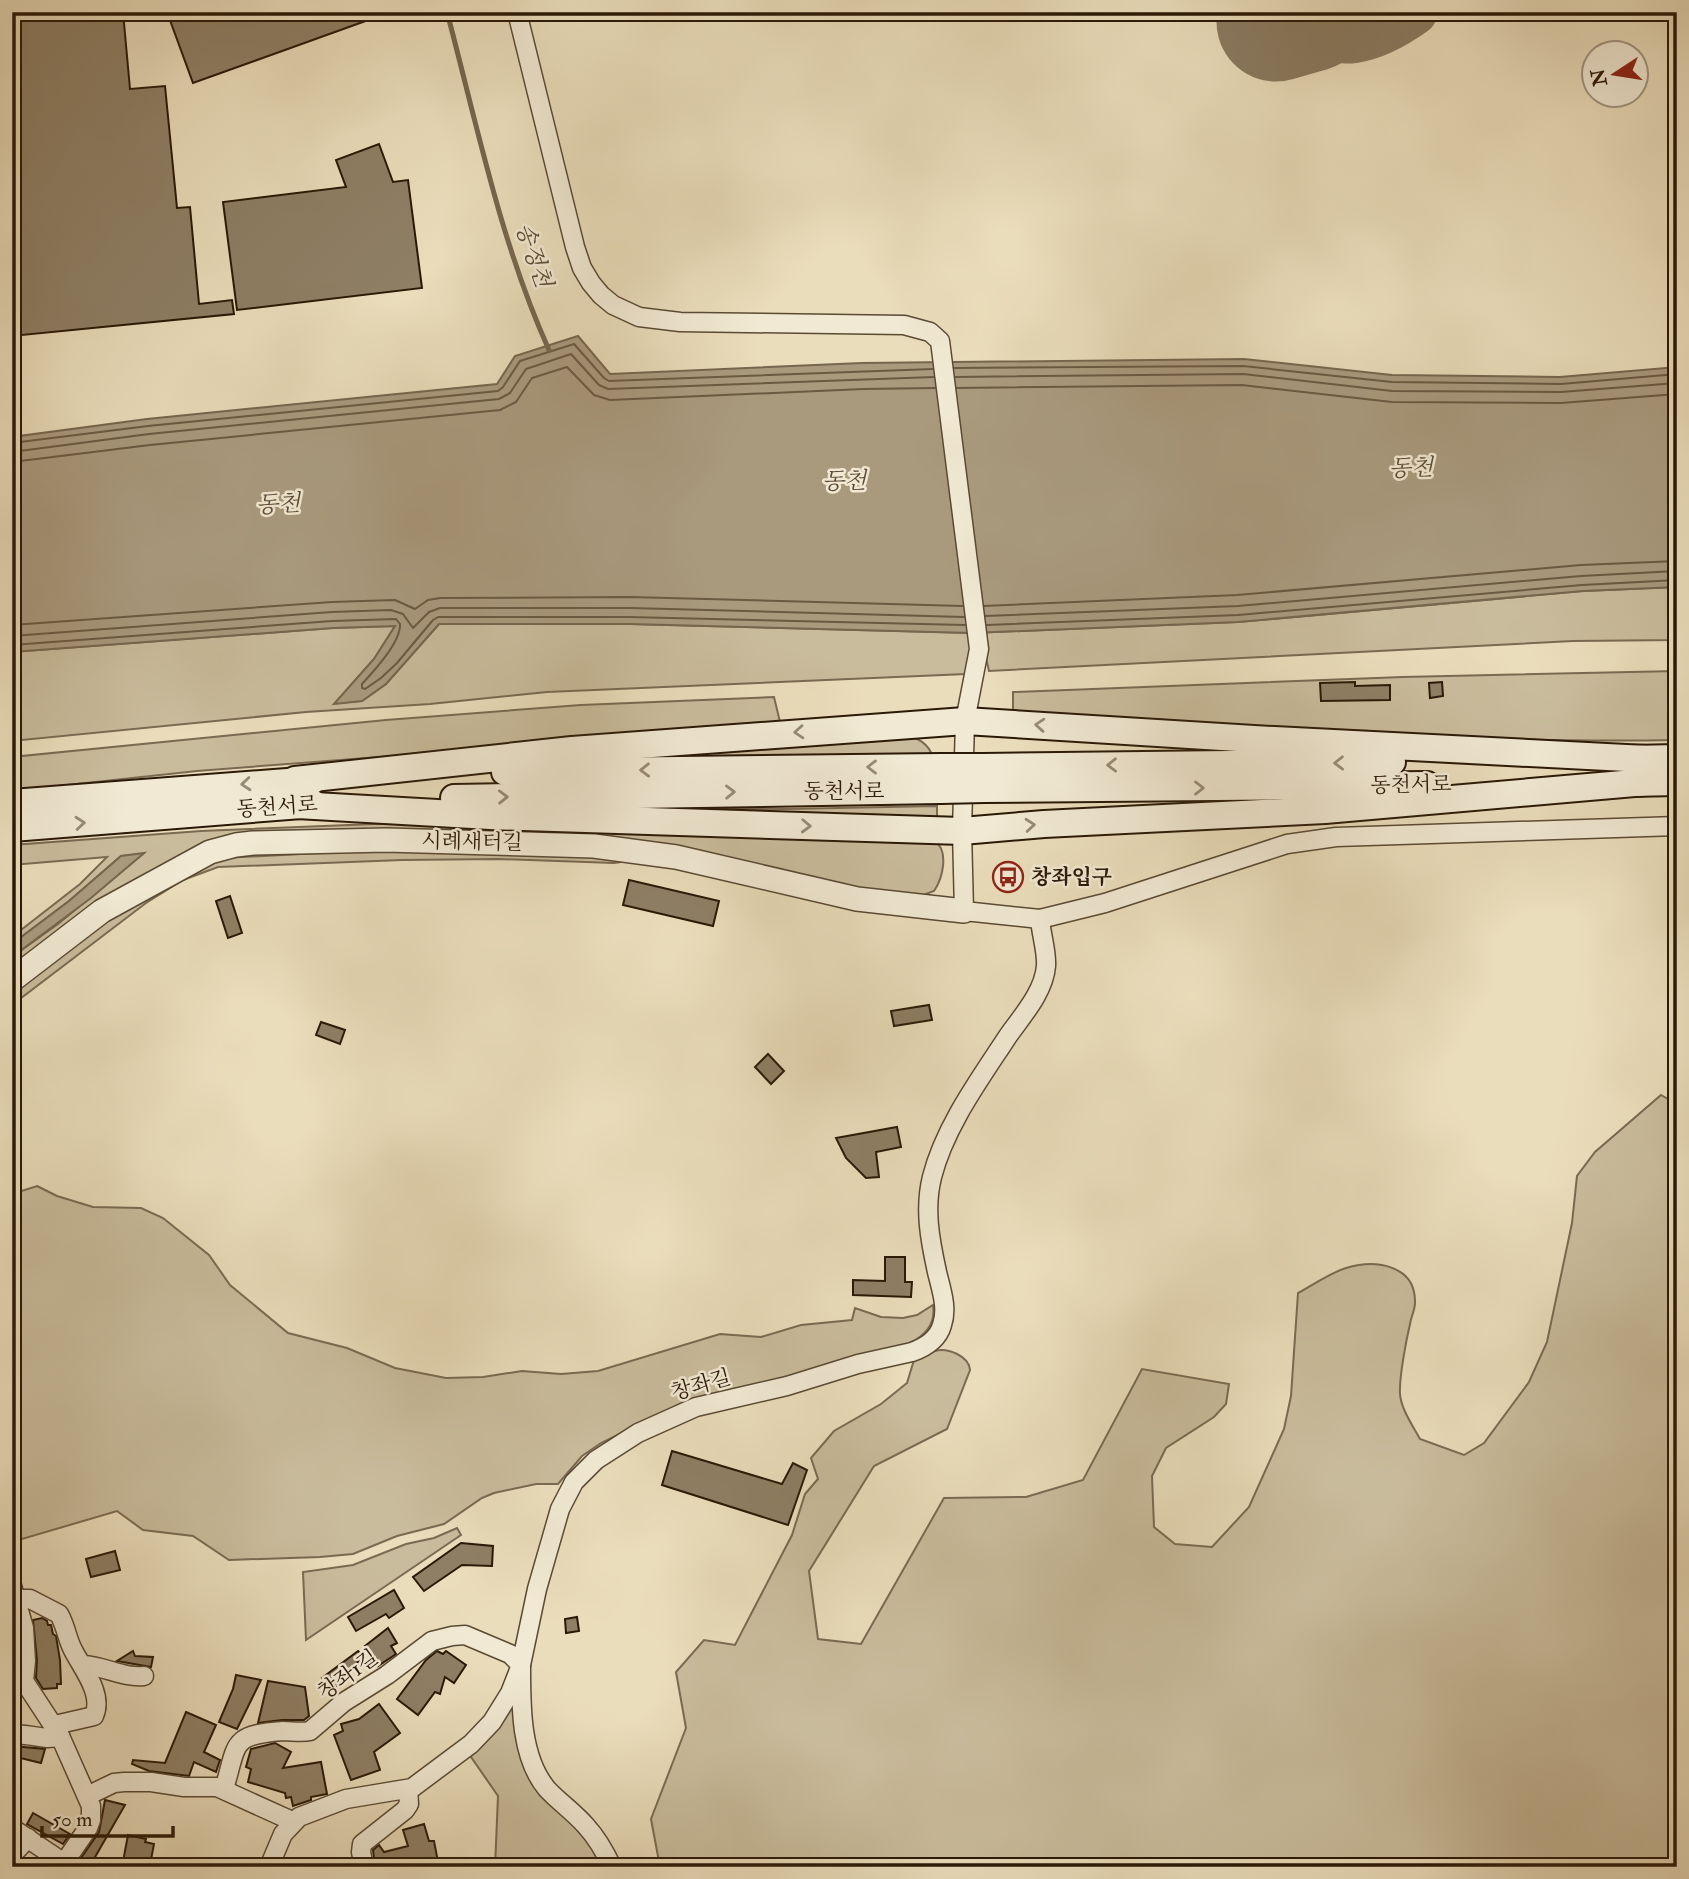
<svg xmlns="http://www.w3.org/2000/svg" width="1689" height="1879" viewBox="0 0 1689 1879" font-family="'IM FELL Double Pica','Noto Serif KR',serif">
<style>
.green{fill:#c9bc9c;stroke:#7a6a52;stroke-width:2}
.water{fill:#a99a7e;stroke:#76664e;stroke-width:2}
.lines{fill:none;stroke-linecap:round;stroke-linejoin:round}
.shore{stroke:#6a5a42;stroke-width:2}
.stream{stroke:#76664e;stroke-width:5}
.taxiway{stroke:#8a7b61;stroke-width:47}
.runway{stroke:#8a7b61;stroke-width:119}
.building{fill:#8e7f65;stroke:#2a1907;stroke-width:2}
.minor-casing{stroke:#5a4a34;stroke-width:21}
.tertiary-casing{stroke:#5a4a34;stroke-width:26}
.secondary-casing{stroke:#2a1907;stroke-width:30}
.minor{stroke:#f1e9d3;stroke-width:18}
.tertiary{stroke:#f1e9d3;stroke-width:23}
.secondary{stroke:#f1e9d3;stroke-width:26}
.secondary-bridge-casing{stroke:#2a1907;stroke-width:30;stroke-linecap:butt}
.secondary-bridge{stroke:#f1e9d3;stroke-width:26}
.oneway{stroke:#978b77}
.labels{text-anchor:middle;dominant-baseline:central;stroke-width:5;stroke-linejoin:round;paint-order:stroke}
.street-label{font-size:21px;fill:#2a1907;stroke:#f1e9d3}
.poi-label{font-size:21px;font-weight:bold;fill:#2a1907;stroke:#f1e9d3;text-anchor:start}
.water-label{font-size:23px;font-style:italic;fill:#5d4d37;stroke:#f1e9d3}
</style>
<rect width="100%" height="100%" fill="#eaddbb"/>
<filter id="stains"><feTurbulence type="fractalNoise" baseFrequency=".00286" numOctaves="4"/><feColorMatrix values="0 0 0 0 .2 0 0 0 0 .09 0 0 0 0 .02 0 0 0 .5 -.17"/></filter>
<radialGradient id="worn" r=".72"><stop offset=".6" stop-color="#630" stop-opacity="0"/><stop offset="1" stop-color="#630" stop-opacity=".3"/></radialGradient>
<g class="green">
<path d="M1677,587v53l-104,1 -584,30 -4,-18h-14l-5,21 -419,18 -117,12 -124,8 -294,29v-89l321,-24 62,-2 -21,33 -39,44 27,-2 24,-17 53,-60h191l342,9 266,-11 345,-31z"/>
<path d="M1677,671v69c-222,4 -443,-14 -664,-28v-20l390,-15z"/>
<path d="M774,697l7,29 -584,45 -185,20v-34l374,-37 195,-15z"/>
<path d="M905,735c13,3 23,8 28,22l-321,2z"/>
<path d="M937,806v12l-372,-9h223z"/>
<path d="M400,823l535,18c14,10 8,37 -1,50l-21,8 -319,-63 -109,-5 -232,3 -241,133v-10l46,-33 85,-70 -22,2 -52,45 -57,43v-7l68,-53 27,-27 -95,8v-20l189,-14z"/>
<path d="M442,851l165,7 22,3 -15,2 -115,-4 -97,1 -184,7 -35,13 -37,23 -134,102v-14l98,-74 50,-29 63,-30 116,-6z"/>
<path d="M1661,1095l16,9v763h-1017l-9,-48 35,-91 -10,-56 28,-32 31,5 57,-110 13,-41 13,-15 -7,-21 23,-27 47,-27 26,-21 7,-23c7,-3 14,-7 21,-9 12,-4 34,5 35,19l-23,59 -73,37 -65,105 9,68 43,5 83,-146 82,-1 57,-17 59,-111 87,15 -3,20 -12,13 -48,31 -14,28 2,51 21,17 37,3 37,-40 35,-78 7,-33 7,-103c15,-8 32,-20 48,-25 30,-9 70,-3 69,35 0,7 -4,14 -5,21 -4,17 -11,54 -10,70 1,15 13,32 20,45l44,16 20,-12 45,-61 18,-40 25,-119 5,-47 18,-24z"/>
<path d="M37,1186l20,10 36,11 48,1 22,10 46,37 21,30 58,48 59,15 48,20 51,10 37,-1 39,-6 39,3 37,-3 122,-37 41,3 40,-12 51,-5 3,-12 26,9 22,1 14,-3 16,-10c3,18 -7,30 -23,38l-125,35 -105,26 -79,39 -19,13 -24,28h-22l-42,9 -12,5 -38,26 -47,12 -44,18 -33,3 -91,3 -36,-24 -50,-6 -26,-19 -105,31v-348z"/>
<path d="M457,1528l4,7 -155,105 -3,-68 50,-7 53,-21 28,-6z"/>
<path d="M515,1699l5,38 85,130h-110l3,-71 -29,-42z"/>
</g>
<g class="water">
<path d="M578,336l32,38 252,-11 382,-4 148,16 168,2 117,-10v220l-94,4 -345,31 -266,11 -342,-9h-191l-53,60 -24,17 -28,3 40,-45 21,-33 -62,2 -321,24v-215l135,-18 350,-35 18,-28z"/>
<path d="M144,853l-53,45 -79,59v-13l57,-43 52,-45z"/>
</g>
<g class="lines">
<g class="shore">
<path d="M954,368l289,-2 149,16 169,2 116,-10"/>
<path d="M955,377l288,-3 149,17 169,1 116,-9"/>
<path d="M956,388l286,-3 150,17 169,1 116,-9"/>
<path d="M12,443l136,-17 350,-35 5,-4 17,-26 54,-17 30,34 5,3 324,-12"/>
<path d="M12,452l137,-18 350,-35 11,-6 16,-24 45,-15 28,31 9,4 326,-12"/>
<path d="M12,462l138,-17 350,-35 16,-8 16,-24 35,-11 27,28 16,5 253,-11 72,-1"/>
<path d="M984,606l253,-11 344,-30 96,-4"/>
<path d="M985,616l253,-10 343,-30 96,-5"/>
<path d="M12,625l320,-23 63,-2 20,9 13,-9 12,-2 190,-1 333,9"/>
<path d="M987,625l251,-10 344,-30 95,-5"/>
<path d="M12,636l320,-24 59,-2 12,4 10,14 16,-16 11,-4h190l334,9"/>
<path d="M12,645l320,-24 64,-2 4,5c1,18 -26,47 -38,60v4l3,1 16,-11 16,-15 36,-43 5,-3h192l335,8"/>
</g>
<path class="stream" d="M447,12c30,113 54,232 102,338"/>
<path class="taxiway" d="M1302,12c27,48 77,25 112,0"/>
<path class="runway" d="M1276,22l35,-10"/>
</g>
<g class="building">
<path d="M12,12h111l7,77 35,-3 12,122 13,-1 9,97 33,-4 2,14 -222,22z"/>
<path d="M167,12h218v2l-192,69z"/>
<path d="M379,144l14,38 15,-2 14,108 -185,22 -14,-108 123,-15 -10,-27z"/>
<path d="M1355,682v4l35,-1v15l-69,1 -1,-18z"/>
<path d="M1442,682l1,14 -13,2 -1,-15z"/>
<path d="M629,880l90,21 -6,25 -90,-21z"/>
<path d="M230,896l12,37 -14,5 -12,-37z"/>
<path d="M929,1005l3,15 -38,6 -3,-15z"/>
<path d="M321,1022l24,8 -5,14 -24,-9z"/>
<path d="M768,1054l16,17 -13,13 -16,-17z"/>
<path d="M897,1127l4,20 -25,5 3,25 -13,1 -20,-20 -10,-20z"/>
<path d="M885,1257h20v25h7l-1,15 -58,-2v-15l32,1z"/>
<path d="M672,1451l110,33 11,-21 14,7 -19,55 -126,-40z"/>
<path d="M461,1543l32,3 -1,20 -30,-1 -38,26 -11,-14z"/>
<path d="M115,1551l5,19 -29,7 -5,-18z"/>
<path d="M394,1590l10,18 -15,10 -3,-4 -30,17 -8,-14z"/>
<path d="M577,1617l2,14 -13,2 -1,-14z"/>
<path d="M42,1618l5,3 1,4h3l2,9 3,2 4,24 1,24h-4v4l-14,1 -7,-11 1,-18 -4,-40z"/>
<path d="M388,1628l9,15 -6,3 5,8 -18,12 -13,-20z"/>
<path d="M133,1651l2,5 18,1 -2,10 -34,-6z"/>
<path d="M358,1651l5,5 -31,35 -10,-13z"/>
<path d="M437,1651l6,3 3,-3 20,14 -12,18 -9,-6 -5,17 -5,-2 -17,23 -21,-16 29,-39z"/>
<path d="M236,1675l25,5 -24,49 -18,-7 14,-33z"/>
<path d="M268,1681l37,6 4,29 -5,4h-22l-24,3z"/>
<path d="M379,1704l21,29 -26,19 6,18 -29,10 -17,-45 9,-4 -2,-7 18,-5z"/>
<path d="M186,1712l30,13 -12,27 16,8 -4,12 -22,-10 -5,14 -40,-5 -17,-7 1,-4 32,3z"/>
<path d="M275,1743l16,9 -8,16 38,-6 6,32 -16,3v3l-18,6 -2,-9 -5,1 -1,-5 -37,-11 3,-13 -5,-2 5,-18z"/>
<path d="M12,1746l33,3 -4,14 -29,-7z"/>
<path d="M105,1800l20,5 -34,59 -10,-6 18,-26z"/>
<path d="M33,1813l37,21 -7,10 -36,-20z"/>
<path d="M424,1824l5,17h5l5,26h-64l-2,-17 6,-5 5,7 24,-6 -5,-16z"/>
<path d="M128,1835l18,4 -1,3 9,2 -4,21 -8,-2v4h-20z"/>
</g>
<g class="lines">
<g class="minor-casing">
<g id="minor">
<path d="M517,12l58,235 7,21 9,15 10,12 12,10 26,12 41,5 224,3 26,7 10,9 39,308 -14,72 -3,110 2,80 76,8 65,-16 182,-59 49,-7 341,-11"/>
<path d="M12,1586l12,42 2,33 -2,20 36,55 31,70v14l-3,8 -24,35"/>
<path d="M17,1599h13l29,15c7,12 8,25 14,36 9,18 31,44 21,66l-39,9"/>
<path d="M83,1665c22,1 39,13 61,11"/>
<path d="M12,1735c17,-3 32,7 48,1"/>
<path d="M224,1789c14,-46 6,-54 59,-58 9,0 18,2 27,0l34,-29 43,-27 45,-34 20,-5 13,-1 45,19 11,11c0,39 -1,92 26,124 12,13 27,23 39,37 11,12 19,26 26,41"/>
<path d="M87,1796l27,-13 10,-1h27l33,5h33l75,34"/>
<path d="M12,1828l58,39"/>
<path d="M12,1855l16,-17"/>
<path d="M269,1867l14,-33 16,-17 47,-18 66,-11 59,-44 21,-22 18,-29 11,-28 16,-76 23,-80 14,-27 22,-22 42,-27 58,-26 91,-21 71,-22 54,-12c14,-5 26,-13 30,-27 6,-17 -1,-36 -5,-53 -7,-32 -13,-63 -5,-95 13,-51 48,-98 76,-141 14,-20 36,-44 38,-70 1,-15 -5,-32 -6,-47"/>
<path d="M364,1867l-3,-15 1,-8 43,-34 4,-6 -1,-14"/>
</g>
</g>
<g class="tertiary-casing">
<path id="tertiary" d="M12,980l90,-69 31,-17 77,-42 26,-7 17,-2 133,-3 208,6 82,11 181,42 107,12"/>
</g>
<g class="secondary-casing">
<g id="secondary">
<path d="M1630,759l47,-1"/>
<path d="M983,767l409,-5"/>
<path d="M505,772l436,-5"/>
<path d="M295,780l277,-30 393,-29 289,18 392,20"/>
<path d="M1630,783l47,-1"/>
<path d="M984,789l443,-4"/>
<path d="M454,798l487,-8"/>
<path d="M12,803l301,-23"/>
<path d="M297,805l193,11 472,15 82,-7 281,-14 321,-28"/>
<path d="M12,828l302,-24"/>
</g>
</g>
<use href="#minor" class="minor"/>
<use href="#tertiary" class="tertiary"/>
<use href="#secondary" class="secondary"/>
<g class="secondary-bridge-casing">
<g id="secondary-bridge">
<path d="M941,767h42"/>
<path d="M941,790l43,-1"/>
</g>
</g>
<use href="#secondary-bridge" class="secondary-bridge"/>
</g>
<defs><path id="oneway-chevron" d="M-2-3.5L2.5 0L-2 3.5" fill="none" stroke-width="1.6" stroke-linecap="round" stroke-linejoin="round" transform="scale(1.75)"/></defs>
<g class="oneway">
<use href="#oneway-chevron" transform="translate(1040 725) rotate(-176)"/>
<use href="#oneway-chevron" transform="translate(799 732) rotate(176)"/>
<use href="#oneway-chevron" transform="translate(1339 763) rotate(179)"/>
<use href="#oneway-chevron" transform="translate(1112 765) rotate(179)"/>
<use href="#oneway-chevron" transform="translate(872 767) rotate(180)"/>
<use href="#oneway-chevron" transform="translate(645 770) rotate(179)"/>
<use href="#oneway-chevron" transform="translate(246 784) rotate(175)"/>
<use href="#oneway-chevron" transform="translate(1199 788)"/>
<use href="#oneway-chevron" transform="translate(730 792) rotate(-1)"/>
<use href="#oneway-chevron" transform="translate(503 797) rotate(-1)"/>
<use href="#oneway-chevron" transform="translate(80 823) rotate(-5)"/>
<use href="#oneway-chevron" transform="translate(1030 825) rotate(-5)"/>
<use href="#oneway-chevron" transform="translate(806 826) rotate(2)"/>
</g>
<defs>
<g id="bus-ring" transform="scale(1.575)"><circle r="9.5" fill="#f1e9d3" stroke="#8f2418" stroke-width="1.5"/><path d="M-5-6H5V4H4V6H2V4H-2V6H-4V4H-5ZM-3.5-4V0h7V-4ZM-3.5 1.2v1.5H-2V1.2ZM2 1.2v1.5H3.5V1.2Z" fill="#8f2418"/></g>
</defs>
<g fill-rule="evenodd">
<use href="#bus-ring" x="1008" y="877"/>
</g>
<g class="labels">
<g class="street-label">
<text transform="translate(1411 785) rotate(-1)">동천서로</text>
<text x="844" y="791">동천서로</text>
<text transform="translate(277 807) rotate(-4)">동천서로</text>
<text transform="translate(472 842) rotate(1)">시례새터길</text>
<text transform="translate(701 1385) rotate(-16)">창좌길</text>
<text transform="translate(348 1675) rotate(-36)">창좌1길</text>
</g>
<g class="poi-label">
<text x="1031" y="877">창좌입구</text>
</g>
<g class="water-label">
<text transform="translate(534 255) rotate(71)">송정천</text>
<text transform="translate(1411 468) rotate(-2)">동천</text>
<text transform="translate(844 481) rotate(-1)">동천</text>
<text transform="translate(278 504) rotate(-3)">동천</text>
</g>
</g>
<rect width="1689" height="1879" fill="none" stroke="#eaddbb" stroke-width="42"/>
<rect x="14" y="14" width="1661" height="1851" fill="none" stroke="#2a1907" stroke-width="3.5"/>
<rect x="21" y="21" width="1647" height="1837" fill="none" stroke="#2a1907" stroke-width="2"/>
<g transform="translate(1615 74) rotate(258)"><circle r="33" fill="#f1e9d3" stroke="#a19681" stroke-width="2"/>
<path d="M0-5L12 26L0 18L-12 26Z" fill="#8f2418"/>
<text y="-10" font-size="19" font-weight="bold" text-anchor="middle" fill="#2a1907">N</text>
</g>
<path d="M42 1826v10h131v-10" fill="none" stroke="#2a1907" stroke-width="3.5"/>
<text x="52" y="1826" font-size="21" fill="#2a1907" stroke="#f1e9d3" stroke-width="5" paint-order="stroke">50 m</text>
<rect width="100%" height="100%" filter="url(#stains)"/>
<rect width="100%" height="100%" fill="url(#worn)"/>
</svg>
